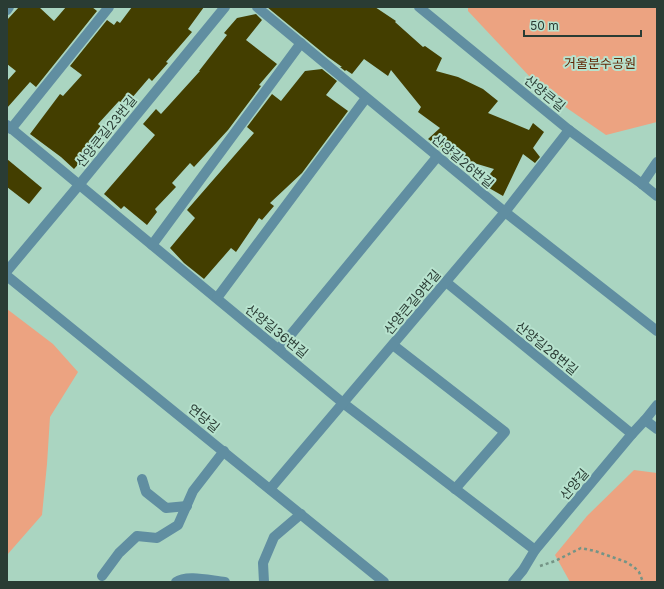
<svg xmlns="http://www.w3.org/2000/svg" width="664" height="589" viewBox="0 0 664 589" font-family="Inter,'Noto Sans KR',sans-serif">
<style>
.green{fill:#eca381}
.building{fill:#433e00}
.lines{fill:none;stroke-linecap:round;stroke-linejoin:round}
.path{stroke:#749486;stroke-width:2.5;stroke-dasharray:3 3;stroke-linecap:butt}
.minor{stroke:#608ea1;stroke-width:10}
.labels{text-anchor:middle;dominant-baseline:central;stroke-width:4;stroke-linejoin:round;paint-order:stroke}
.park-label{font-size:13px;fill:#612706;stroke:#b7e2ce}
.street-label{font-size:13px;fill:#2a3c34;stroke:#b7e2ce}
</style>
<rect width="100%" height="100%" fill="#aad5c1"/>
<g class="green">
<path d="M468,7h189v115l-51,13 -61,-42 -77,-82z"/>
<path d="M7,309l46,35 25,28 -28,45 -3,47 -5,51 -35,40z"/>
<path d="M634,470l23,3v109h-87l-15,-27 32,-39z"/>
</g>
<g class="building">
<path d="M19,7h20l15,14 12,-14h26l5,4 -61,76 -6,-5 -23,26v-27l9,-10 -9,-7v-44z"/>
<path d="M132,7h72l-16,22 4,3 -26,30 2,1 -16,18 -3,-3 -24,28 -6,-5 -21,23 9,8 -33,37 -13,-12 -31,-23 30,-40 3,2 19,-21 -12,-9 37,-46 7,5 3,-4 3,2z"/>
<path d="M267,7h108l21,14 -1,1 28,25 2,-1 17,12 -6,13 22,6 25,12 15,12 -10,12 41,17 4,-7 11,9 -11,16 7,9 -5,6 -12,-9 -20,42 -21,-12 12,-15 -40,-12 -26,-18 12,-11 -22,-16 3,-5 -30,-37 -3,6 -24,-17 -12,15 -6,-4 -1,1 -5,-4h2l-14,-10z"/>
<path d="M256,14l6,6 -16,20 31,24 -18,21 2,1 -33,44 -34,37 -4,-4 -18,20 4,4 -21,22 2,3 -10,13 -23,-19 -3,3 -17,-15 51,-59 -12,-11 13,-15 5,5 39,-43h-1l28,-36 -3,-2 13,-15z"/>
<path d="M322,69l15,12 -11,14 22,16 -46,62 -32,30 4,3 -12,14 -3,-2 -23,34 -5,-4 -27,31 -20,-16 -14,-15 25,-30 -8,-8 67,-77 -7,-6 25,-33 9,7 24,-30z"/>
<path d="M7,159l35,29 -13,16 -22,-17z"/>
</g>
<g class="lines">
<path class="path" d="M540,566l15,-5 26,-13 14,3 31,11 8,5 5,5 4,10"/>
<g class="minor">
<path d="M257,7l248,205 152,119"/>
<path d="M419,7l150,123 73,54 15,12"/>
<path d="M7,10l2,-3"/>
<path d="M7,125l336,278 192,147"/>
<path d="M11,129l98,-122"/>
<path d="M642,184l15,-22"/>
<path d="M152,245l149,-202"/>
<path d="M7,271l72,-86 146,-178"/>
<path d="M7,276l377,306"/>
<path d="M446,282l186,152"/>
<path d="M217,298l149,-200"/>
<path d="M393,345l112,87 -50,57"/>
<path d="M279,349l158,-192"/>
<path d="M645,420l12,9"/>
<path d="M142,479l4,13 20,16 21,-2"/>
<path d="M270,489l235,-277 64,-82"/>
<path d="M102,576l17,-23 18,-17 20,2 21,-13 15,-34 31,-40"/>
<path d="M176,582c11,-8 36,-1 49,0"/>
<path d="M264,582l-1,-19 11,-26 27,-23"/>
<path d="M513,582l10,-12 12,-20 97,-116 13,-14 12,-15"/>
</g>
</g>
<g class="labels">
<g class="park-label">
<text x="600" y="63">거울분수공원</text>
</g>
<g class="street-label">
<text transform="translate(545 93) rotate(39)">산양큰길</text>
<text transform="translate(106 131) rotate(-51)">산양큰길23번길</text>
<text transform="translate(463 161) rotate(40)">산양길26번길</text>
<text transform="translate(412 302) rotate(-50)">산양큰길9번길</text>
<text transform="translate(277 331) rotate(39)">산양길36번길</text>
<text transform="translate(547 348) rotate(39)">산양길28번길</text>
<text transform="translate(204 418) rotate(39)">연당길</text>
<text transform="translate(574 484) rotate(-50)">산양길</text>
</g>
</g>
<rect width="664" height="589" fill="none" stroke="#2a3c34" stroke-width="16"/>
<path d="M524 30v6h117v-6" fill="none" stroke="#2a3c34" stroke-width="2"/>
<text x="530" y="30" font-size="12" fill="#2a3c34" stroke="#b7e2ce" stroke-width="3" paint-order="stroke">50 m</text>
</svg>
